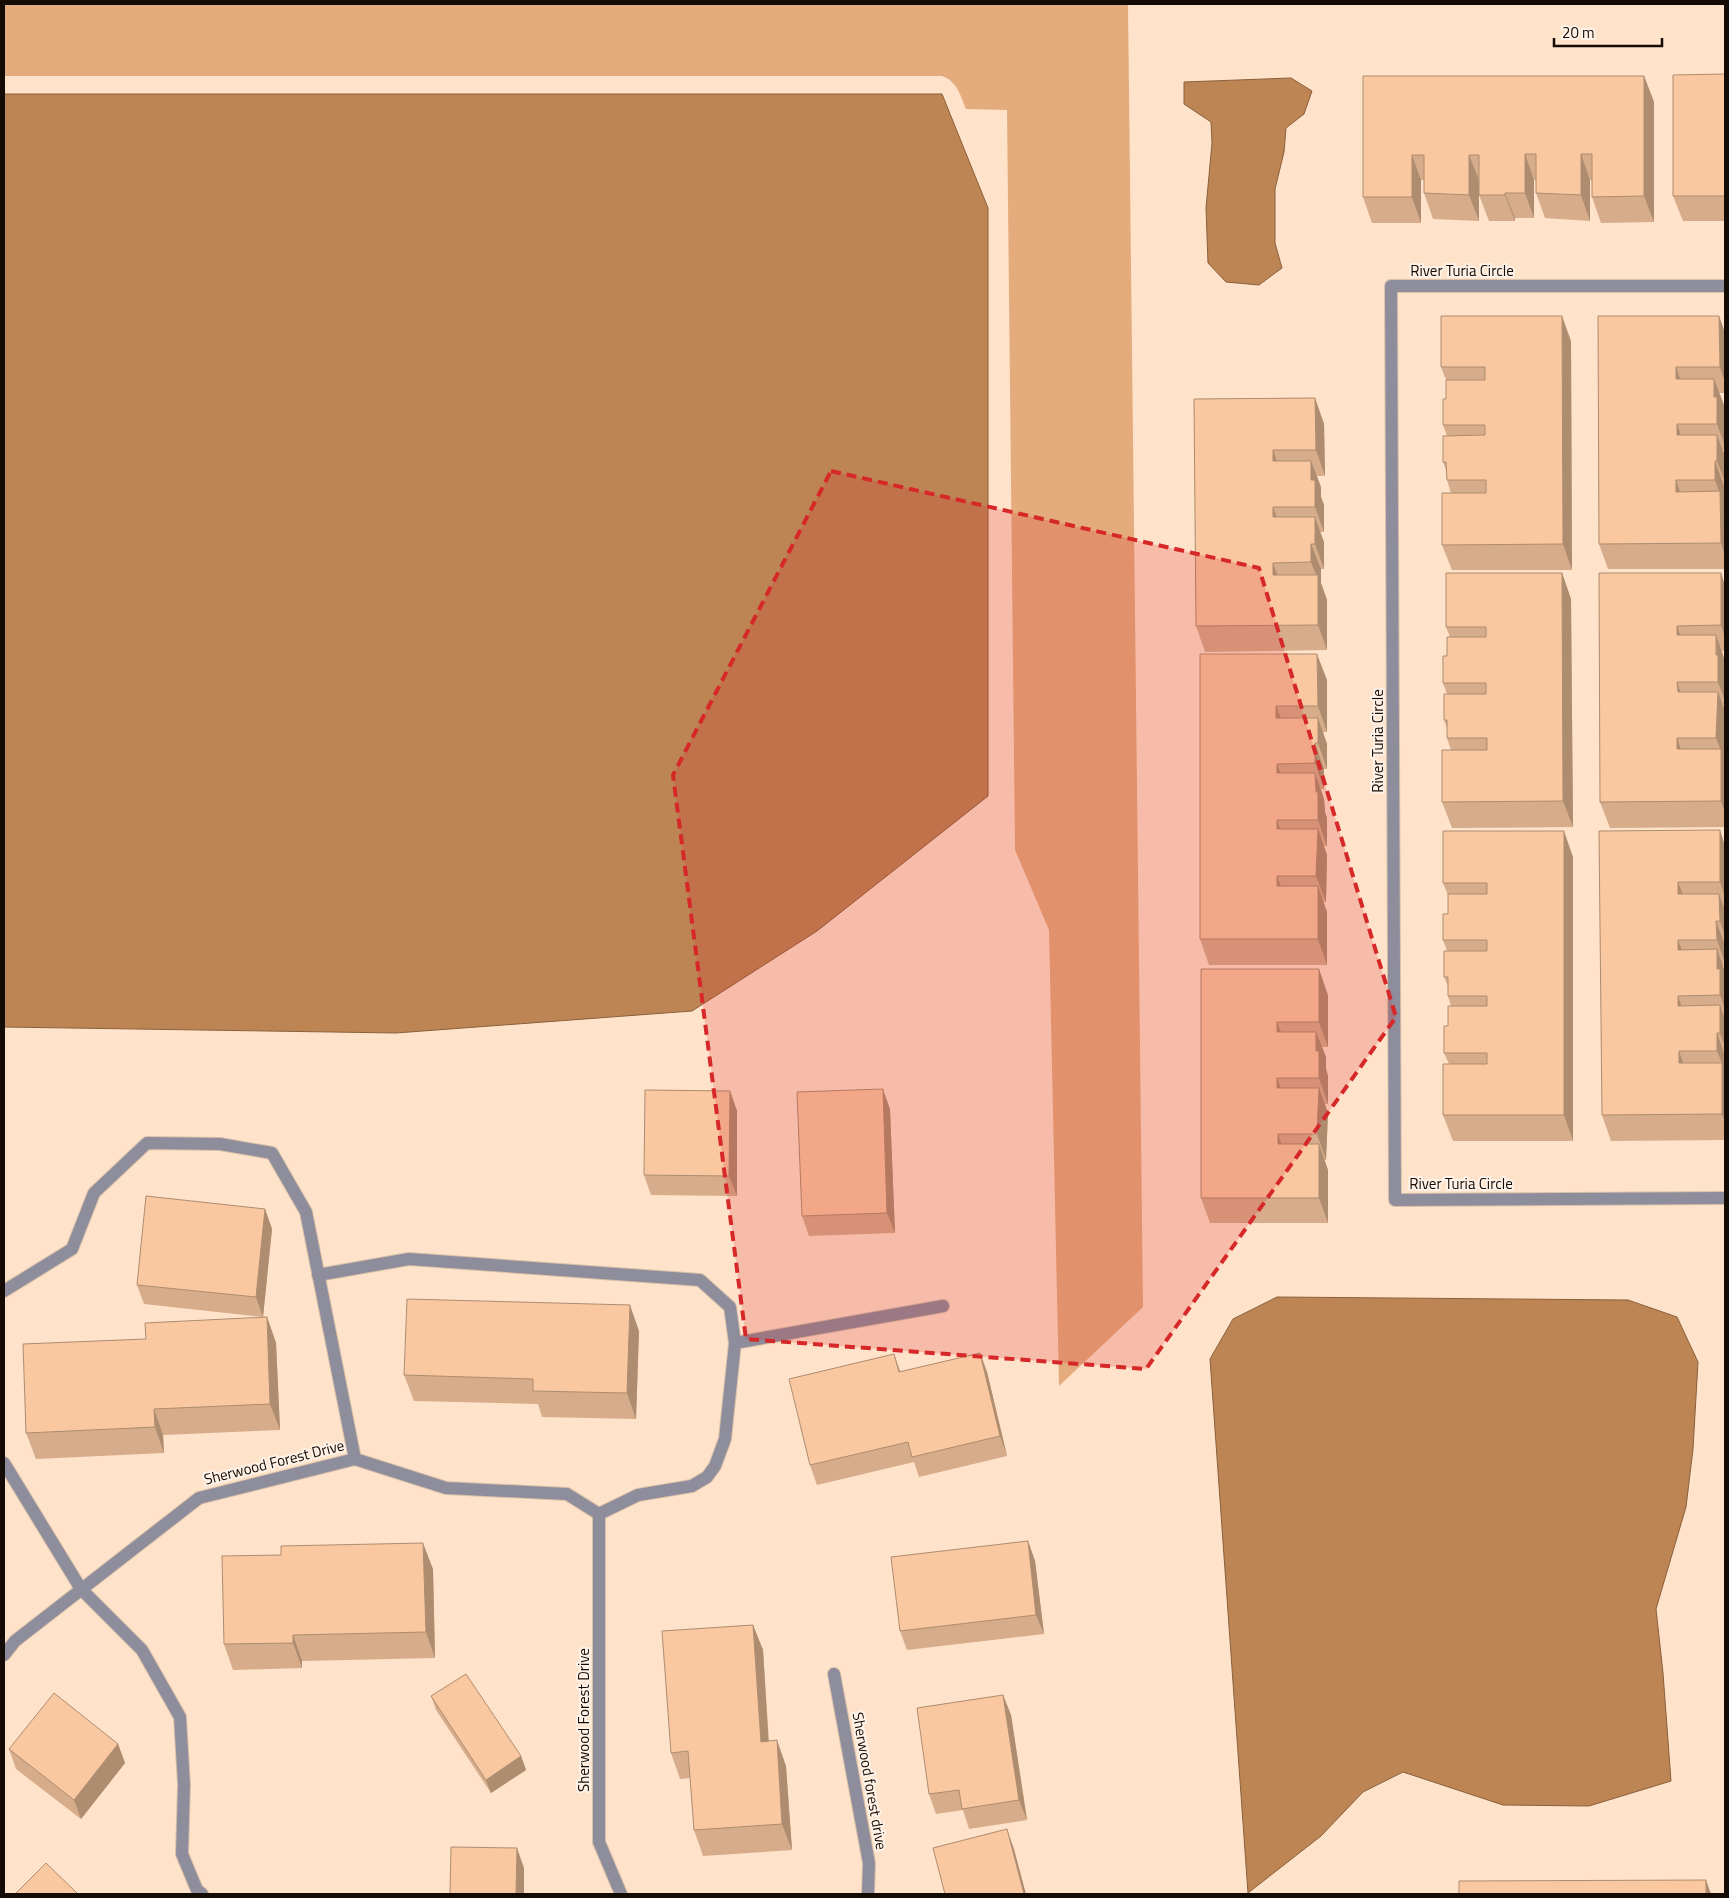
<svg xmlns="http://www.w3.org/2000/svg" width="1729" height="1898" viewBox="0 0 1729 1898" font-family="'Titillium Web',sans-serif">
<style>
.green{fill:#e4ac7c}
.water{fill:#bd8554;stroke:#8a603c}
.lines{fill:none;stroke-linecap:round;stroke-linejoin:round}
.service-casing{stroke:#d9c0aa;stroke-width:14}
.minor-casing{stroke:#d9c0aa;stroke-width:14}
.service{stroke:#8e8d9b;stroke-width:12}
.minor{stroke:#8e8d9b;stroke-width:12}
.wall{fill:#d6ac8a}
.shaded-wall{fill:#ae8c70}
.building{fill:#f9c8a0;stroke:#ae8c70}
.marked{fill:#d62828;fill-opacity:0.2;stroke:#d62828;stroke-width:4;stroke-dasharray:10 6;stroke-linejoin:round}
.labels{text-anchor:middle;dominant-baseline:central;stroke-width:4;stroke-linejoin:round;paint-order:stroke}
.street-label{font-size:15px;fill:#140b04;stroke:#fff3e9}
</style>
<rect width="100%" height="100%" fill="#ffe2ca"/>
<path class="green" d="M4,4h1124l15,1303 -84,79 -10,-456 -34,-80 -8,-740 -41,-1c-6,-14 -8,-27 -24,-33h-938z"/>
<g class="water">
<path d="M1291,78l21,13 -8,23 -18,14 -2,24 -9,37v54l7,25 -23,17 -33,-3 -18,-19 -2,-55 6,-65 -1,-21 -27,-18v-22z"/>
<path d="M4,94h938l46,114v588l-171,135 -125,80 -296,22 -392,-6z"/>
<path d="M1277,1297l351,3 49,17 21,45 -5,87 -7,58 -30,102 7,64 8,108 -82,25 -86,-1 -100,-33 -40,20 -42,44 -73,57 -38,-534 23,-40z"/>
</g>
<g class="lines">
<g class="service-casing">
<g id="service">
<path d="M318,1275l91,-16 291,21 30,27 5,36"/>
<path d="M4,1291l68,-42 22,-56 53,-50 73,1 52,9 34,59 49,247"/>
<path d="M4,1463l77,126 61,61 38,67 4,68 -2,69 15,36 5,4"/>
<path d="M599,1514l39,-19 54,-9 15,-9 8,-11 10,-27 10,-96 208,-37"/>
</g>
</g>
<g class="minor-casing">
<g id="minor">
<path d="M1725,286h-334l4,914 330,-2"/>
<path d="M4,1655l11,-14 184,-143 156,-39 91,29 121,6 32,20v328l22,52"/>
<path d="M834,1674l35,189 -1,31"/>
</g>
</g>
<use href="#service" class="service"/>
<use href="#minor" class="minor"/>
</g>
<g class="wall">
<path d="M1725,74v147h-42l-10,-25z"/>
<path d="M1363,76h281l10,26v120l-53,1 -9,-26v-17h-2v41l-45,-3 -9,-25v-13h-2v38h-19v3h-26l-10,-26v-15v41l-46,-2 -9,-26v-13h-3v43h-49l-9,-26z"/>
<path d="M1598,316h121l6,17v60h-6l5,12v9l1,5v31h-2l2,6v30h-1v16l1,3v64h-117l-9,-25z"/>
<path d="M1571,341l1,229h-120l-10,-25 9,-52 -4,-13 -1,-10 -3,-8 4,-26 -4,-11 3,-26v-19l-5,-13z"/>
<path d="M1315,398l9,26 1,52h-8l4,11v10l3,8v27h-4l4,10v27h-3v14l6,17v50l-122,2 -9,-26 -2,-227z"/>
<path d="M1562,573l9,26 2,228 -121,1 -10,-26 9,-52 -4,-12v-10l-3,-8 3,-26 -4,-11 4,-27 3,-19 -4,-10z"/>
<path d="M1599,573h122l4,13v65h-3l3,12v45h-1l1,3v116l-115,1 -10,-26z"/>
<path d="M1200,654l127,26v52h-4l4,12v25h-3v20h-3l3,10 1,13 2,6v28h-3l3,9 -1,47h-3l4,10v53h-118l-9,-26z"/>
<path d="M1599,831l126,15v62h-1l1,3v54l-2,1 2,6v168l-114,1 -9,-26z"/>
<path d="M1573,857v284h-120l-10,-26 6,-51 -5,-11 4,-27 3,-20 -3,-10v-10l-4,-9 3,-26 -4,-11 5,-26v-19l-5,-12z"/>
<path d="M1201,969l127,26v52h-6l4,10v12l2,7v28h-3l3,9 -2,47h-2l4,10v53h-118l-9,-25z"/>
<path d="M730,1091l7,20v85l-86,-1 -7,-20z"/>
<path d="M890,1109l5,124 -86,3 -7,-20z"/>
<path d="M265,1209l7,20 -9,88 -119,-13 -7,-19z"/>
<path d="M267,1317l9,26 4,87 -117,5 1,18 -128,6 -10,-26 120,-94z"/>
<path d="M639,1331l-3,88 -94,-2 -4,-13 -124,-3 -10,-26z"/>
<path d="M980,1353l7,19 20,84 -88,21 -5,-15 -97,23 -7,-20 90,-93z"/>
<path d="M1028,1541l7,20 9,73 -137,16 -7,-19z"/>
<path d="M281,1555l152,14 2,89 -133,3v7l-69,2 -9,-26z"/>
<path d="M753,1625l10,25 6,91 17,25 6,84 -89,6 -9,-26 -4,-52 -10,1 -9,-26z"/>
<path d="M1003,1695l8,20 16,105 -58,9 -6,-19 -27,4 -7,-20z"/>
<path d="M431,1696l90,60 5,14 -35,23 -55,-83z"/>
<path d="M118,1744l7,19 -44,56 -65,-50 -7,-20z"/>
</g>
<g class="shaded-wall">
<path d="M1644,76l10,26v120l-10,-26z"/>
<path d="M1525,154l9,26v38l-9,-25z"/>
<path d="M1581,154l9,26v41l-9,-26z"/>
<path d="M1412,155l9,25v43l-9,-26z"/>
<path d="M1469,155l10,25v41l-10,-26z"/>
<path d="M1505,193l10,25v3l-10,-26z"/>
<path d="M1562,316l9,25 1,229 -9,-26z"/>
<path d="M1719,316l6,17v50l-5,-16z"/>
<path d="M1676,367l9,26 -9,-14z"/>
<path d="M1714,379l10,26v9l1,5v27l-8,-22 -3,-27z"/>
<path d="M1315,398l9,26 1,52 -9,-26z"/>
<path d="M1677,424l9,26 -9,-15z"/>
<path d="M1717,435l8,21v26l-8,-21z"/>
<path d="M1273,450l9,26 -9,-15z"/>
<path d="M1311,461l10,26v10l3,8v27l-9,-25 -4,-27z"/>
<path d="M1715,461l9,25v16l1,3v51l-4,-13 -1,-49 -5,-14z"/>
<path d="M1676,480l9,26 -9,-14z"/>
<path d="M1273,507l9,25 -9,-15z"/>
<path d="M1315,517l9,25v27l-9,-25z"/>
<path d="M1311,544l10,25v14l6,17v50l-9,-25v-45l-7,-18z"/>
<path d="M1273,563l9,25 -9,-13z"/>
<path d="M1562,573l9,26 2,228 -10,-26z"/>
<path d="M1721,573l4,13v52l-4,-13z"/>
<path d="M1677,626l9,26 -9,-17z"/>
<path d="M1716,635l9,26v40l-7,-19z"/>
<path d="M1317,654l10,26v52l-9,-26z"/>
<path d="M1677,682l9,26 -8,-16z"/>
<path d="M1718,692l7,19v102l-4,-12v-50l-5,-13z"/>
<path d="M1276,706l10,26 -10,-14z"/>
<path d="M1318,718l9,26v25l-9,-26z"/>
<path d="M1677,738l9,26 -9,-15z"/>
<path d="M1315,743l9,26v20l-9,-26z"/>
<path d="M1277,764l9,25 -9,-16z"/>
<path d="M1315,773l9,26 1,13 2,6v28l-9,-26z"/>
<path d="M1277,820l9,26 -9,-17z"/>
<path d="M1318,829l9,26 -1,47 -10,-26z"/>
<path d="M1720,830l5,16v51l-5,-15z"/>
<path d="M1564,831l9,26v284l-9,-26z"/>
<path d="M1277,876l10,26 -10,-16z"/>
<path d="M1678,882l10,26 -10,-14z"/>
<path d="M1318,886l9,26v53l-9,-26z"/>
<path d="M1719,894l6,17v25l-5,-15z"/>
<path d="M1716,921l9,24v18l-8,-23z"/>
<path d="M1678,940l10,26 -10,-16z"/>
<path d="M1717,949l8,23v37l-5,-14 -3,-26z"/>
<path d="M1319,969l9,26v52l-9,-25z"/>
<path d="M1678,996l9,26 -9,-16z"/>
<path d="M1720,1005l5,15v27l-5,-14z"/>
<path d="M1277,1022l10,25 -10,-15z"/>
<path d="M1316,1032l10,25v12l2,7v28l-9,-26 -3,-27z"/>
<path d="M1717,1033l8,23v66l-3,-8v-51l-5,-12z"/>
<path d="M1679,1051l9,26 -9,-14z"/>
<path d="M1277,1078l10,26 -10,-16z"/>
<path d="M1319,1088l9,25 -2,47 -9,-26z"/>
<path d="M883,1089l7,20 5,124 -8,-20z"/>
<path d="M730,1091l7,20v85l-8,-20z"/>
<path d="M1278,1134l9,26 -9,-16z"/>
<path d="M1319,1144l9,26v53l-9,-25z"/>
<path d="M265,1209l7,20 -9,88 -7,-20z"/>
<path d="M630,1305l9,26 -3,88 -9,-26z"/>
<path d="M267,1317l9,26 4,87 -10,-26z"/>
<path d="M980,1353l7,19 20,84 -7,-20z"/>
<path d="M894,1354l7,20 -2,-2z"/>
<path d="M154,1409l9,26 1,18 -9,-26z"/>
<path d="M1028,1541l7,20 9,73 -8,-19z"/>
<path d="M423,1543l10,26 2,89 -9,-26z"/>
<path d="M753,1625l10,25 7,117 -9,-25z"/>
<path d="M293,1635l9,26v7l-9,-25z"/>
<path d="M1003,1695l8,20 16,105 -8,-20z"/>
<path d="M777,1740l9,26 6,84 -10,-26z"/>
<path d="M118,1744l7,19 -44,56 -7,-19z"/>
<path d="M521,1756l5,14 -35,23 -5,-13z"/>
<path d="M1007,1829l7,20 12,45h-2z"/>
<path d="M517,1848l7,20v26h-8z"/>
<path d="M1706,1880l5,14h-5z"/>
</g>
<g class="building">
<path d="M1725,74v122h-52v-121z"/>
<path d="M1363,76h281v120l-52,1v-43h-11v41l-45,-2v-39h-11v39h-20v2h-26v-40h-10v40l-45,-2v-38h-12v42h-49z"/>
<path d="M1441,316h121l1,228 -121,1v-52h44v-13h-39l-1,-18h-3v-26l42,-1v-10h-42v-26h3v-19h39v-13h-44z"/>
<path d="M1598,316h121l1,51h-44v12h38v18h3v27h-40v11h40v26h-2v19h-39v12l44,-1 1,52 -122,1z"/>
<path d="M1315,398l1,52h-43v11h38v19h4v27h-42v10h42v27h-4v18l-38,1v12h45v50l-122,1 -2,-227z"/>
<path d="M1446,573h116l1,228 -121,1v-52h45v-12h-40v-18h-3v-26h42v-11h-43v-27h4v-19h39v-10h-40z"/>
<path d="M1599,573h122v52l-44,1v9h39v20h2v27h-41l1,10h40l-2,46h-39v11h44v52l-121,1z"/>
<path d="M1200,654h117l1,52h-42v12h42v25h-3v20l-38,1v9h38l1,19h2v28h-41v9h41l-2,47h-39v10h41v53h-118z"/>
<path d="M1720,830v52h-42v12h41l1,27h-4l1,19h-39v10l39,-1v20h3v26l-42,1v10l42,-1v28h-3v18h-38v12h43v51l-120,1 -3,-284z"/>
<path d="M1443,831h121v284h-121v-51h44v-11h-43v-27h4v-20h39v-10h-39v-19h-4v-26h43v-11h-44v-26h5v-20h39v-11h-44z"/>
<path d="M1201,969h118v53h-42v10h39v19h3v27h-42v10h42l-2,46h-39v10h41v54h-118z"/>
<path d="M883,1089l4,124 -85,3 -5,-124z"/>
<path d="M645,1090l85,1 -1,85 -85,-1z"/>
<path d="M146,1196l119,13 -9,88 -119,-12z"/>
<path d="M407,1299l223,6 -3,88 -94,-2v-12l-129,-4z"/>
<path d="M267,1317l3,87 -116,5 1,18 -129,6 -3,-89 123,-5 -1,-16z"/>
<path d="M980,1353l20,83 -88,21 -4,-15 -98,23 -21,-86 105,-25 5,18z"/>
<path d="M1028,1541l8,74 -136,16 -9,-74z"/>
<path d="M423,1543l3,89 -133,3v8l-69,1 -2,-88 59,-1v-9z"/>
<path d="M753,1625l8,117 16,-2 5,84 -88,6 -6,-79 -17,2 -9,-122z"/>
<path d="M466,1674l55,82 -35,24 -55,-84z"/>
<path d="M54,1693l64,51 -44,56 -65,-51z"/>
<path d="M1003,1695l16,105 -57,9 -3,-19 -30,4 -12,-86z"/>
<path d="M1007,1829l17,65h-79l-12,-46z"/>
<path d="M451,1847l66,1 -1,46h-66z"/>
<path d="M46,1863l32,31h-63z"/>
<path d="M1706,1880v14h-247v-13z"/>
</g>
<path class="marked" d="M831,471l428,97 137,449 -250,352 -400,-30 -73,-564z"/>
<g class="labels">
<g class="street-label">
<text x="1462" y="270">River Turia Circle</text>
<text transform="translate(1377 741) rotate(-90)">River Turia Circle</text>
<text x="1461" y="1183">River Turia Circle</text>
<text transform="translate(274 1462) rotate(-14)">Sherwood Forest Drive</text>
<text transform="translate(583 1720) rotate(-90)">Sherwood Forest Drive</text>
<text transform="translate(870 1781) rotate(80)">Sherwood forest drive</text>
</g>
</g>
<rect width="1729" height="1898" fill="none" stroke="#140b04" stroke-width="10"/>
<path d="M1554 38v8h108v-8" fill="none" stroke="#140b04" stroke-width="2.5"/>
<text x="1562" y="38" font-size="15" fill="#140b04" stroke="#fff3e9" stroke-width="4" paint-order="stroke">20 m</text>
</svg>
